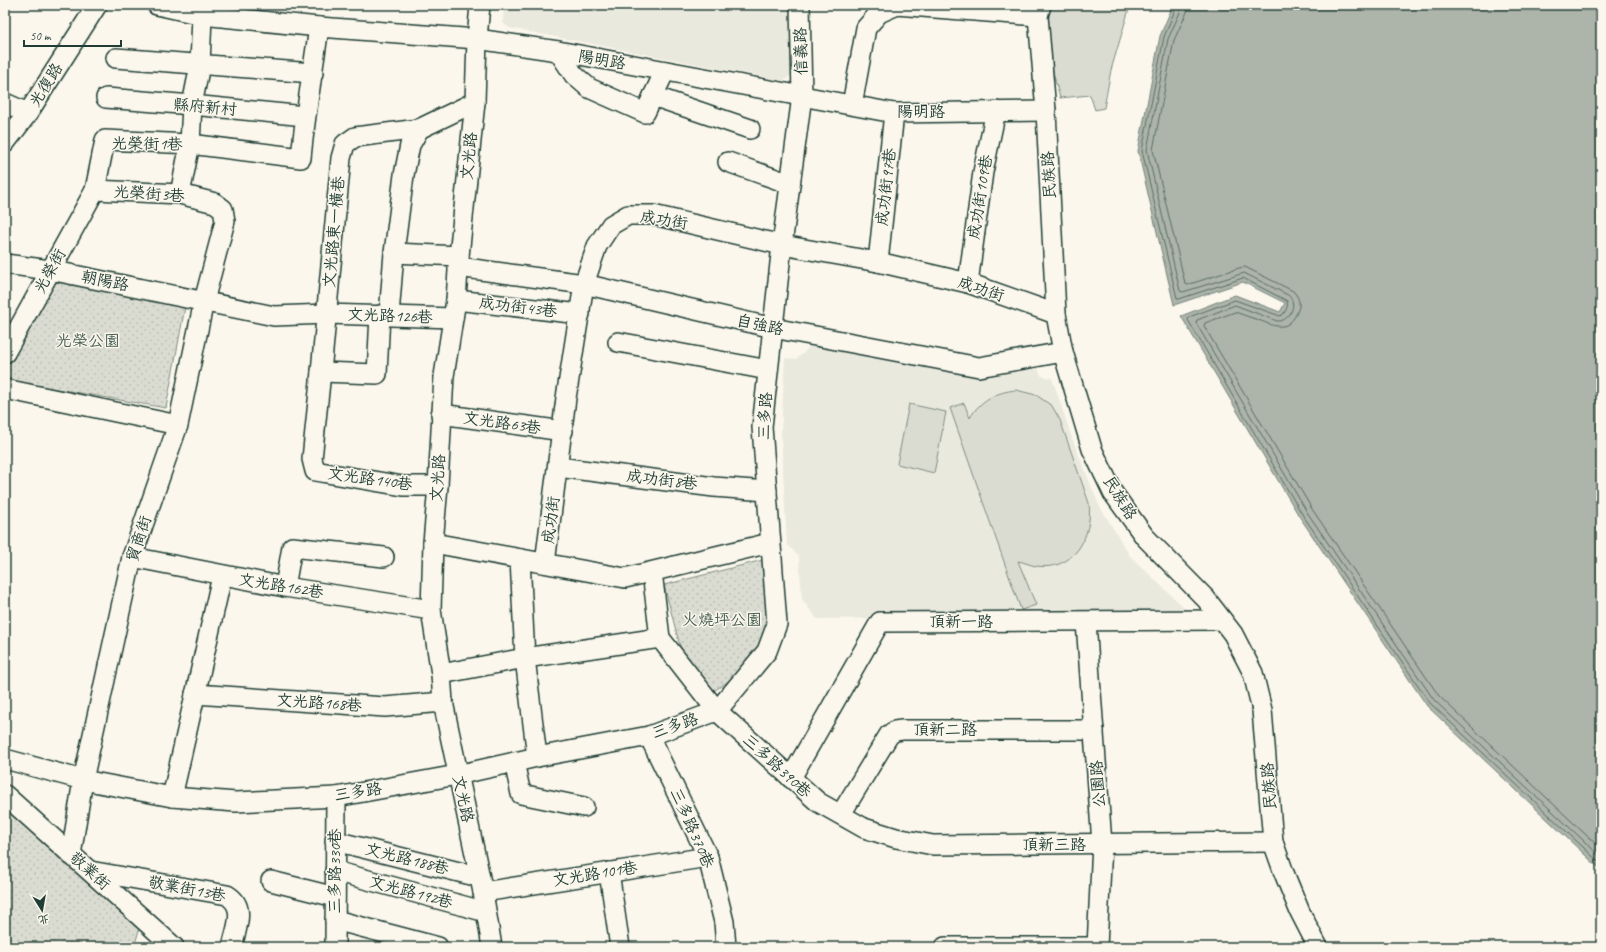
<svg xmlns="http://www.w3.org/2000/svg" width="1606" height="952" viewBox="0 0 1606 952" font-family="Caveat,'LXGW WenKai TC',sans-serif">
<style>
.built{fill:#eae9de}
.grass{fill:#dbdcd1;stroke:#7d8c82}
.park{fill:url(#park-dots);stroke:#7d8c82}
.water{fill:#adb4aa;stroke:#74847b}
.lines{fill:none;stroke-linecap:round;stroke-linejoin:round}
.shore{stroke:#586d63;stroke-width:1}
.minor-casing{stroke:#1f3d34;stroke-width:22}
.minor{stroke:#fbf7ec;stroke-width:19}
.labels{text-anchor:middle;dominant-baseline:central;stroke-width:3;stroke-linejoin:round;paint-order:stroke}
.street-label{font-size:16px;fill:#1f3d34;stroke:#fbf7ec}
.park-label{font-size:16px;fill:#455d53;stroke:#fbf7ec}
</style>
<defs>
<pattern id="park-dots" width="8" height="8" patternUnits="userSpaceOnUse"><rect width="8" height="8" fill="#dbdcd1"/><path d="M2 2h.1M6 6h.1" fill="none" stroke="#bcbeb4" stroke-width="1.8" stroke-linecap="round"/></pattern>
</defs>
<rect width="100%" height="100%" fill="#fbf7ec"/>
<filter id="ink" filterUnits="userSpaceOnUse"><feTurbulence type="fractalNoise" baseFrequency=".025" numOctaves="2"/><feDisplacementMap in="SourceGraphic" scale="8" xChannelSelector="R" yChannelSelector="G"/><feConvolveMatrix kernelMatrix="1 2 1 2 8 2 1 2 1" color-interpolation-filters="sRGB"/></filter>
<g filter="url(#ink)">
<g class="built">
<path d="M504,5h285l2,70 -7,6 -275,-53 -6,-5z"/>
<path d="M809,346l172,32 57,-10 3,8 11,2 21,63 26,64 31,51 63,60 -376,3 -15,-20 -3,-42 -12,-13 -6,-110 4,-76 11,1 8,-6z"/>
</g>
<g class="grass">
<path d="M1048,5h67l14,4 -18,61 -7,38 -9,2 -5,-15 -30,3c-8,-28 -17,-64 -12,-93z"/>
<path d="M1016,390l20,5 16,11 8,14 29,83c4,33 -15,69 -53,63 -6,-1 -12,-4 -18,-5l18,44 -15,5 -71,-202 14,-5 6,15c10,-18 26,-26 46,-28z"/>
<path d="M909,404l37,8 -12,61 -37,-9z"/>
</g>
<g class="park">
<path d="M56,282l129,25 -19,101 -161,-28v-18z"/>
<path d="M767,559l3,50 -4,36 -31,32 -26,17 -29,-48 -16,-61z"/>
<path d="M5,798l135,129 -6,20h-129z"/>
</g>
<path class="water" d="M1173,5h428v865l-174,-164 -128,-190 -118,-200 54,-21 45,17 5,-9 -42,-21 -69,23 -36,-154 22,-115z"/>
<g class="lines">
<g class="shore">
<path d="M1177,5l-13,32 -22,114 35,147 2,1 64,-21 44,23c2,5 -2,13 -7,15l-45,-16 -46,17 -1,3 114,194 128,189 171,161"/>
<path d="M1182,5l-1,5 -13,29 -21,111 33,141 3,1 61,-19 44,22c11,9 1,27 -11,26l-42,-16 -38,15 -1,3 111,189 127,188 167,157"/>
<path d="M1188,5l-1,7 -13,28 -21,110 32,133 2,2 52,-17 6,-1 48,24c5,5 8,12 5,19 -9,21 -19,18 -37,11 -9,-3 -17,-6 -26,-9l-30,11 -1,3 108,183 127,187 162,153"/>
</g>
<g class="minor-casing">
<g id="minor">
<path d="M157,5l45,10 117,12 158,12 81,12 336,62 152,-2"/>
<path d="M480,5l-3,34 -2,63 -16,154 -3,44 -12,76 -6,110 -5,57 -2,67 10,64 2,28 40,190 9,55"/>
<path d="M896,5l142,11"/>
<path d="M1041,5l-3,11 8,95 10,203 7,38 29,97 21,44 32,44 61,62 27,35 20,39 9,37 11,132 11,31 16,39 18,35"/>
<path d="M558,51l16,24 15,13 56,25 20,-42"/>
<path d="M116,58l197,15"/>
<path d="M653,96l97,33"/>
<path d="M106,98l86,7 113,11"/>
<path d="M5,103l23,10"/>
<path d="M852,105l14,-77 13,-15 16,-7"/>
<path d="M5,143l23,-30 69,-108"/>
<path d="M728,162l62,22"/>
<path d="M180,194l10,-50 2,-39 8,-40 2,-50"/>
<path d="M394,253l65,3"/>
<path d="M878,262l16,-149"/>
<path d="M5,264l45,6 224,46 53,-2 126,4"/>
<path d="M458,267l126,17 189,44 206,39 84,-15"/>
<path d="M968,283l15,-111 13,-61"/>
<path d="M456,300l124,14"/>
<path d="M389,315l5,-62 10,-78 6,-30 9,-16"/>
<path d="M618,342l150,28"/>
<path d="M5,353l90,-163 10,-50 85,4 111,14c4,-44 12,-87 18,-131"/>
<path d="M321,372l56,2 3,-59"/>
<path d="M5,389l173,36"/>
<path d="M441,414l122,17"/>
<path d="M558,467l156,20 53,4"/>
<path d="M438,486h-35l-88,-15 -3,-12 9,-87 20,-214 4,-14 10,-7 64,-8 56,-27"/>
<path d="M433,543l192,35 145,-35"/>
<path d="M132,557l153,30 146,23"/>
<path d="M520,559l5,99 12,99"/>
<path d="M545,563l21,-165 18,-114 13,-38 14,-21 17,-10h25l129,30 96,17 90,21 88,31"/>
<path d="M652,572l8,66 57,73 101,91 46,26 32,10 37,7 340,-3"/>
<path d="M285,587l7,-40 92,10"/>
<path d="M1086,622l16,222 -5,103"/>
<path d="M441,674l84,-16 135,-20"/>
<path d="M195,694l190,13 58,-5"/>
<path d="M649,736l59,121 16,65 2,25"/>
<path d="M5,759l78,21 89,17 64,5 100,-5 121,-22 80,-18 112,-21 68,-25 50,-60 10,-27 -15,-197 20,-182 20,-149 -2,-91"/>
<path d="M514,762l7,32 63,13"/>
<path d="M791,778l89,-156 342,-2"/>
<path d="M5,795l169,152"/>
<path d="M172,797l50,-221"/>
<path d="M841,814l48,-79 6,-4 7,-1h192"/>
<path d="M335,841l144,36"/>
<path d="M71,855l12,-75 49,-223 46,-132 26,-124 21,-80 -2,-12 -8,-6 -35,-9 -85,-4"/>
<path d="M90,871l137,24c20,12 9,33 5,52"/>
<path d="M335,871l151,41"/>
<path d="M609,872l11,75"/>
<path d="M271,881l64,16"/>
<path d="M483,892l225,-35"/>
<path d="M335,920l103,27"/>
<path d="M335,947l1,-150"/>
<path d="M945,947h152"/>
</g>
</g>
<use href="#minor" class="minor"/>
</g>
</g>
<g class="labels">
<g class="street-label">
<text transform="translate(801 51) rotate(-91)">信義路</text>
<text transform="translate(602 60) rotate(10)">陽明路</text>
<text transform="translate(46 85) rotate(-58)">光復路</text>
<text transform="translate(205 107) rotate(5)">縣府新村</text>
<text x="921" y="112">陽明路</text>
<text transform="translate(147 144) rotate(1)">光榮街1巷</text>
<text transform="translate(469 156) rotate(-84)">文光路</text>
<text transform="translate(1049 175) rotate(-93)">民族路</text>
<text transform="translate(886 187) rotate(-84)">成功街97巷</text>
<text transform="translate(149 194) rotate(4)">光榮街3巷</text>
<text transform="translate(980 197) rotate(-81)">成功街109巷</text>
<text transform="translate(664 220) rotate(9)">成功街</text>
<text transform="translate(334 232) rotate(-85)">文光路東一橫巷</text>
<text transform="translate(50 271) rotate(-61)">光榮街</text>
<text transform="translate(105 281) rotate(11)">朝陽路</text>
<text transform="translate(981 289) rotate(18)">成功街</text>
<text transform="translate(518 307) rotate(7)">成功街43巷</text>
<text transform="translate(390 316) rotate(2)">文光路126巷</text>
<text transform="translate(760 325) rotate(12)">自強路</text>
<text transform="translate(765 416) rotate(-87)">三多路</text>
<text transform="translate(502 423) rotate(8)">文光路63巷</text>
<text transform="translate(438 478) rotate(-86)">文光路</text>
<text transform="translate(370 479) rotate(8)">文光路140巷</text>
<text transform="translate(662 480) rotate(7)">成功街8巷</text>
<text transform="translate(1120 498) rotate(58)">民族路</text>
<text transform="translate(551 520) rotate(-83)">成功街</text>
<text transform="translate(139 539) rotate(-72)">貿商街</text>
<text transform="translate(281 586) rotate(9)">文光路162巷</text>
<text x="961" y="622">頂新一路</text>
<text transform="translate(319 703) rotate(4)">文光路168巷</text>
<text transform="translate(675 726) rotate(-19)">三多路</text>
<text x="945" y="730">頂新二路</text>
<text transform="translate(777 766) rotate(42)">三多路390巷</text>
<text transform="translate(1098 784) rotate(-94)">公園路</text>
<text transform="translate(1269 786) rotate(-94)">民族路</text>
<text transform="translate(358 792) rotate(-9)">三多路</text>
<text transform="translate(463 799) rotate(78)">文光路</text>
<text transform="translate(692 828) rotate(66)">三多路370巷</text>
<text x="1054" y="845">頂新三路</text>
<text transform="translate(407 859) rotate(14)">文光路188巷</text>
<text transform="translate(90 871) rotate(42)">敬業街</text>
<text transform="translate(335 871) rotate(-90)">三多路330巷</text>
<text transform="translate(595 874) rotate(-9)">文光路101巷</text>
<text transform="translate(187 889) rotate(11)">敬業街13巷</text>
<text transform="translate(411 892) rotate(15)">文光路192巷</text>
</g>
<g class="park-label">
<text x="88" y="341">光榮公園</text>
<text x="722" y="620">火燒坪公園</text>
</g>
</g>
<rect width="1606" height="952" fill="none" stroke="#fbf7ec" stroke-width="20"/>
<rect x="10" y="10" width="1586" height="932" fill="none" stroke="#1f3d34" stroke-width="1.5" filter="url(#ink)"/>
<g transform="translate(42 910) rotate(169)" stroke="#fbf7ec" stroke-width="3" paint-order="stroke">
<path d="M0-3L7 15L0 10L-7 15Z" fill="#1f3d34"/>
<text y="-6" font-size="11" font-weight="bold" text-anchor="middle" fill="#1f3d34">北</text>
</g>
<path d="M24 40v6h97v-6" fill="none" stroke="#1f3d34" stroke-width="2"/>
<text x="30" y="40" font-size="12" fill="#1f3d34" stroke="#fbf7ec" stroke-width="3" paint-order="stroke">50 m</text>
</svg>
